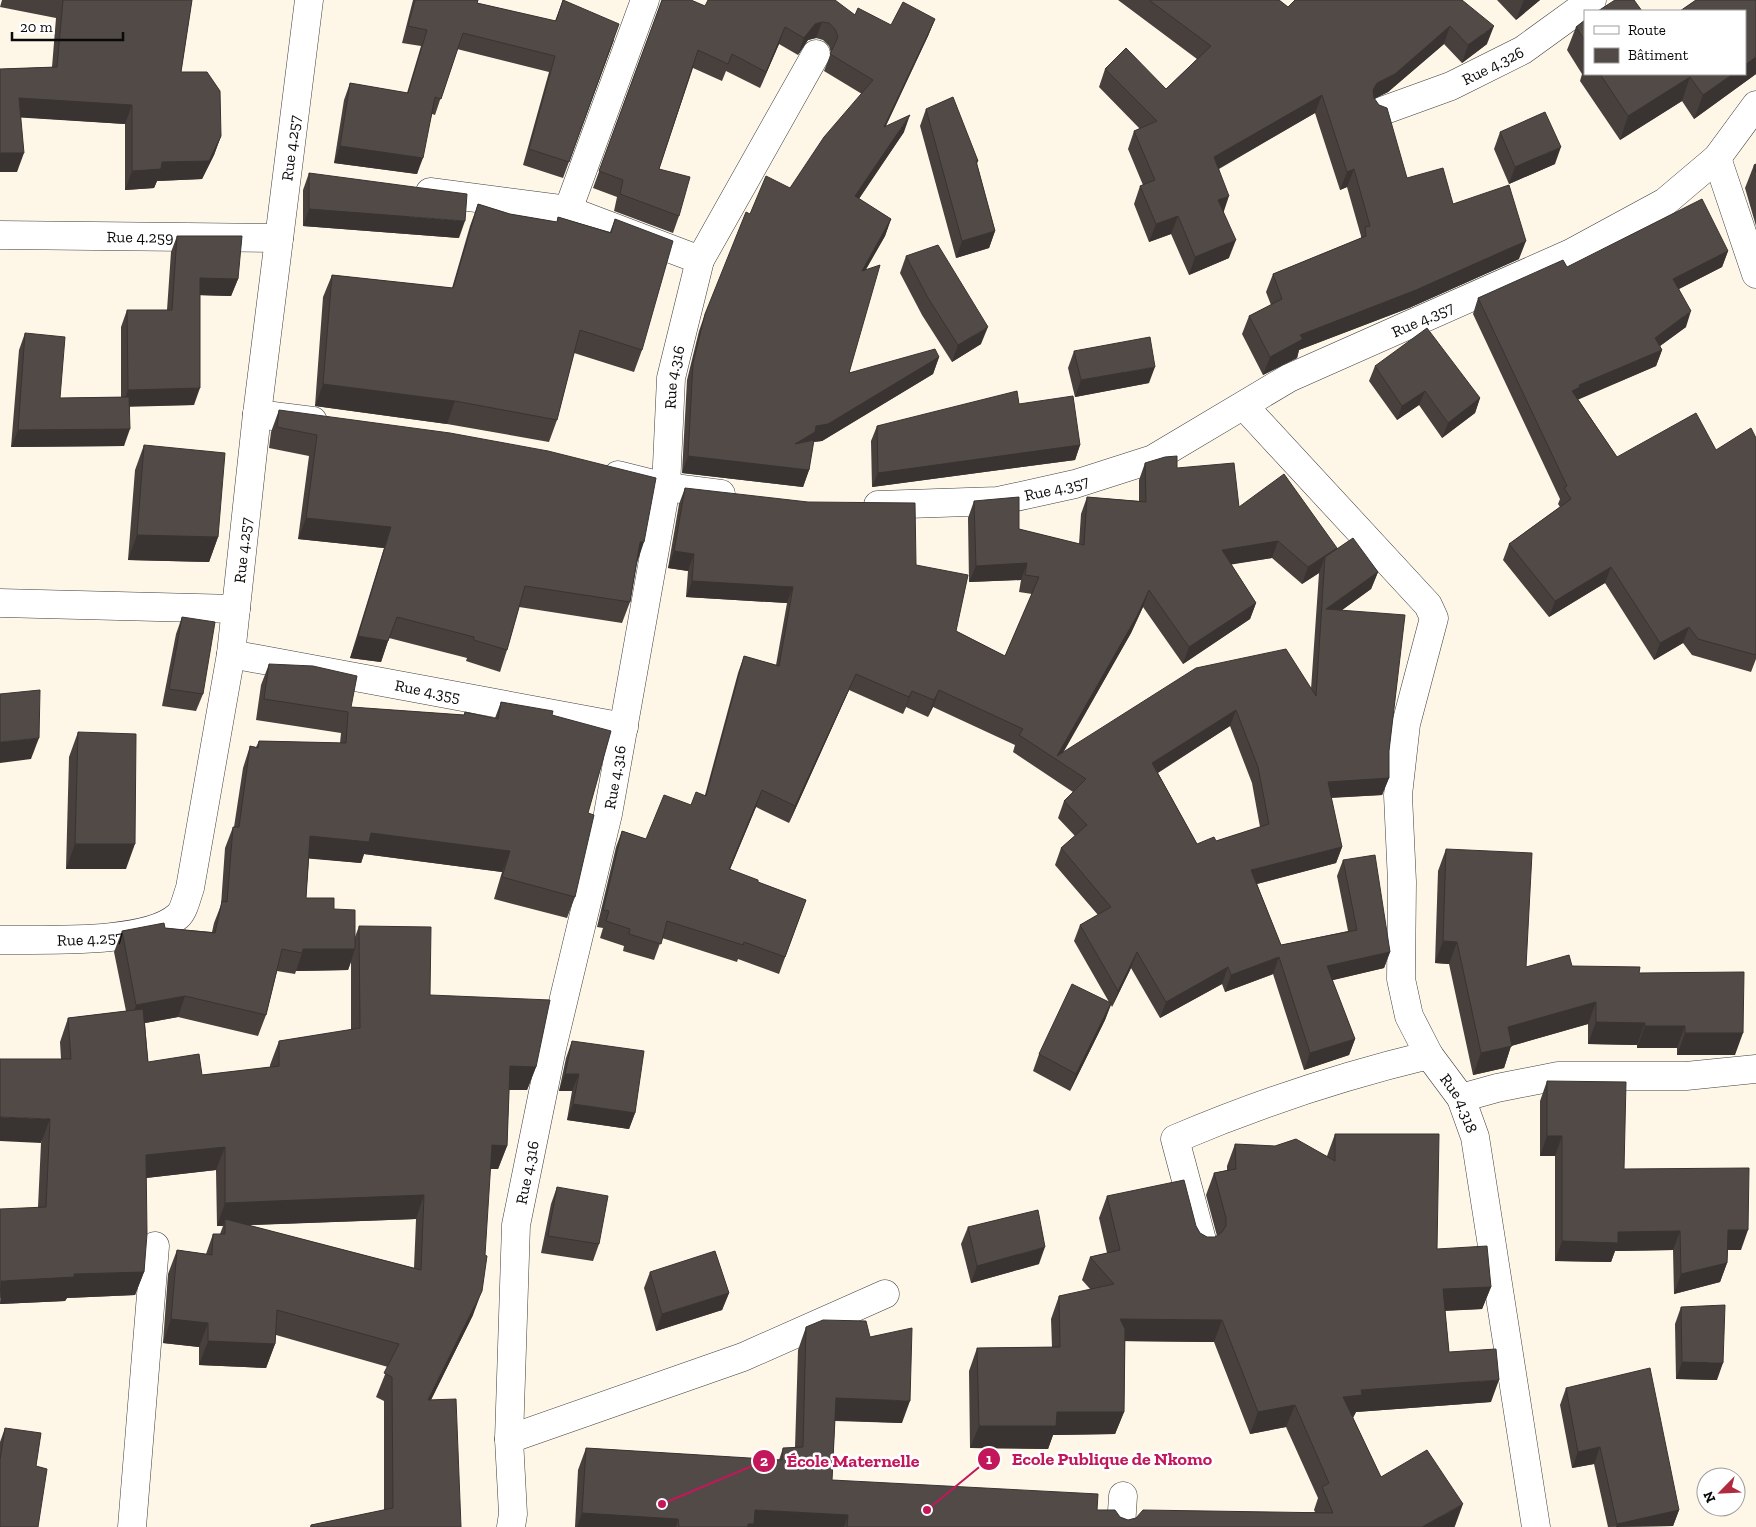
<svg xmlns="http://www.w3.org/2000/svg" width="1756" height="1527" viewBox="0 0 1756 1527" font-family="'Zilla Slab',serif">
<style>
.lines{fill:none;stroke-linecap:round;stroke-linejoin:round}
.minor-casing{stroke:#3d3d3d;stroke-width:29}
.minor{stroke:#fff;stroke-width:28}
.wall{fill:#47403d;fill-rule:evenodd}
.shaded-wall{fill:#393432}
.building{fill:#524a47;stroke:#393432;fill-rule:evenodd}
.labels{text-anchor:middle;dominant-baseline:central;stroke-width:5;stroke-linejoin:round;paint-order:stroke}
.street-label{font-size:16px;fill:#0a0a0a;stroke:#fff}
.leader{fill:none;stroke:#c2185b;stroke-width:2}
.callout-dot{fill:#c2185b;stroke:#fff;stroke-width:2}
.mark-label{font-size:15px;text-anchor:middle;font-weight:bold;fill:#fff}
.callout-label{font-size:18px;text-anchor:middle;font-weight:bold;fill:#c2185b;stroke:#fff;stroke-width:5;stroke-linejoin:round;paint-order:stroke}
</style>
<rect width="100%" height="100%" fill="#fef7e8"/>
<g class="lines">
<g class="minor-casing">
<g id="minor">
<path id="s1" d="M1382,111l69,-25 72,-36 69,-50"/>
<path d="M1717,158l39,116"/>
<path d="M430,192l138,18 132,50"/>
<path d="M568,210l77,-210"/>
<path id="s2" d="M0,235l279,3"/>
<path d="M1244,406l184,199 6,13 -28,106 -8,71 4,87 -1,97 8,37 20,39"/>
<path d="M257,414l56,7"/>
<path d="M618,475l48,12 55,7"/>
<path id="s3" d="M878,505l120,-4 77,-17 78,-25 136,-81 282,-125 94,-51 52,-44 39,-53"/>
<path d="M0,603l236,6"/>
<path id="s4" d="M231,654l393,73"/>
<path id="s5" d="M0,940c43,-1 146,5 178,-24 6,-5 9,-20 12,-28l41,-234 26,-240 52,-414"/>
<path d="M1461,1098l36,-10 61,-12h128l70,-7"/>
<path id="s6" d="M1203,1244l-28,-105c82,-35 167,-63 254,-84l32,43 14,39 61,390"/>
<path d="M509,1439l234,-82 142,-63"/>
<path d="M132,1527l23,-281"/>
<path id="s7" d="M511,1527l2,-13 -4,-75 7,-214 36,-177 56,-234 58,-327 5,-109 29,-118 116,-206"/>
<path d="M1121,1527l2,-31"/>
</g>
</g>
<use href="#minor" class="minor"/>
</g>
<g class="wall">
<path d="M2,0h190l-11,72 40,64 -7,19 -12,24 -45,2 -3,7 -29,2v-66l-104,-7 -4,55h-17v-103l52,-2 4,-49 -56,-11z"/>
<path d="M413,0h65l-1,3 78,18 8,-21 51,40 -51,138 -40,-13 26,-93 -92,-23 -22,66 -3,-1 -15,60 -83,-11 10,-63 6,-17 57,10 14,-47 -19,-3z"/>
<path d="M662,0l43,6 150,9 36,10 44,-6 -7,17 -42,90 18,6 -45,67 32,20 -6,17 -19,33 -17,104 90,-16 -6,17 -111,67 -9,1 -4,28 -6,17 -121,-14 5,-93 12,-49 6,-17 45,-100 40,-26 72,-94 -38,-23 7,-18 -2,-7 -6,-6 -7,-2 -8,2 -10,15 -19,-11 -19,44 -34,-17 -4,10 -29,-13 -34,101 20,47 -6,17 -59,-22 3,-14 -24,-9z"/>
<path d="M1118,0h161l9,7 174,-7 25,44 -25,19 -18,-19 -56,48 -14,7 33,79 46,26 66,55 -110,49 -110,42 -2,8 -34,17 -21,-41 7,-18 22,-11 -5,-13 7,-18 88,-36v-2l-14,-49 -7,3 -25,-77 -96,56 10,89 -40,17 -18,-41 -22,8 -15,-38 6,-18 3,-1 -15,-36 6,-18 6,-2 -41,-42 6,-18 61,20 31,-30z"/>
<path d="M1497,0h43l-24,20z"/>
<path d="M1696,0h60v74l-62,45 -12,-18 -62,39 -40,-59 2,-7 -15,-24 9,-23 9,-7v54h160v-63h-65z"/>
<path d="M926,109l52,52 -1,3 18,67 -6,17 -33,10 -36,-132z"/>
<path d="M1500,132l55,32 -46,20 -15,-35z"/>
<path d="M1756,164v62l-11,-38 9,-23z"/>
<path d="M309,173l150,65 -156,-12v-36z"/>
<path d="M478,204l32,10 47,8 1,-5 52,15 5,-13 27,131 -8,22 -60,-19 -17,67 -8,22 -102,-18 -132,-18 8,-109 9,-22 120,13 18,-62z"/>
<path d="M177,236l61,43 -7,17 -31,-1 -6,110 -64,1 -6,40 -113,1 8,-97 6,-17 35,65 61,-1v-70l6,-17h40l4,-58z"/>
<path d="M1728,251l-6,16 -43,22 7,38 -26,19 2,4 -6,16 -78,33 39,58 139,198v4l-5,13 -59,-17 -9,-12 -29,17 -49,-77 -56,34 -46,-57 6,-16 51,-37 -2,-3 2,-5 -87,-185 5,-16 89,-31z"/>
<path d="M906,256l75,88 -29,18 -30,-47 -22,-42z"/>
<path d="M1074,351l75,32 -74,14 -7,-29z"/>
<path d="M1375,366l105,32 -5,15 -33,25 -23,-33 -22,15 -28,-39z"/>
<path d="M1019,404l61,41 -5,15 -203,27 -1,-46 6,-15z"/>
<path d="M279,410l358,153 -7,39 -8,21 -103,-16 -12,43 -7,22 -34,-11 1,-3 -78,-20 -8,24 -31,-4 34,-110 -86,-9 11,-83 -40,-8 2,-16z"/>
<path d="M144,445l74,92 -9,25 -81,-2 7,-90z"/>
<path d="M1145,463l32,5 62,39 98,41 41,24 -7,17 -29,21 47,141v27l-7,17 -51,3 11,49 -6,16 -79,21 24,61 67,-14 -11,-55 6,-16 47,92 -6,16 -52,12 23,59 -6,16 -45,15 -31,-96 -48,18 -3,-8 -62,34 -29,-50 -19,39 -1,-2 -6,15 -35,71 -37,-20 6,-17 70,-52 -35,-61 6,-16 18,-10 -43,-50 6,-17 14,-12 -17,-18 6,-17 9,-9 -60,-40 2,-7 -82,-38 -5,10 -22,-10 -3,7 -54,-24 -60,133 -33,-16 -26,62 28,13 48,18 -27,74 -41,-15 -1,3 -75,-24 -8,22 -31,-9 1,-5 -24,-8 3,-10 -6,-1 19,-80 6,-16 24,8 45,-34 14,-10 33,-122 6,-17 32,9 11,-62 -101,-6 2,-26 -20,-3 11,-64 6,-16 231,77 40,66 49,25 27,-62 -13,-2 2,-12 -52,2 -1,-64 6,-17 45,28 60,15 2,-30 6,-17 52,4v-21zM1272,558l30,26 17,-11 -8,116 -248,64 68,-120 12,-26 40,57 67,-45 6,-16 -25,-39zM1230,726l22,57 8,44 -44,14 -19,3 -39,-71z"/>
<path d="M182,617l21,77 -7,17 -34,-5 14,-72z"/>
<path d="M269,664l82,43 113,8 1,-3 30,6 6,-16 51,13 36,98 -13,84 -8,21 -73,-19 8,-27 -138,-18 -3,9 -52,-5 -3,40 28,11 21,28 4,-11 71,69 106,72 -9,23h-18l-2,56 -9,23h-8l-17,146 -42,85 30,127h-151l1,-2 73,-15v-109l-8,-4 12,-30 -112,-32 -1,9 -9,24 -67,-3v-18l-36,-4 5,-69 9,-24 29,4 7,-20h7l3,-8h-6l-1,-56 -70,8 -2,94 -9,23 -68,3 -2,3 -65,3 38,-97 3,-64 20,-84 -1,-17 8,-24 58,-7 -12,-59 8,-21 43,-3 47,4 2,-9 7,-18 4,-57 8,-21h1l9,-59 7,-22 6,1 3,-6 81,2 1,-10 -85,-13 5,-35zM351,962v68l-72,11 -9,24v2l-68,8 -54,-13 -3,-39 33,-6 80,19 8,-21 11,-44 18,3 1,-3 52,-1zM416,1219l-2,49 -167,-43z"/>
<path d="M78,732l48,137h-60l3,-112z"/>
<path d="M1446,849l80,118 46,-1 67,7 96,82h-58v-7h-40v-3l-49,-1v-20l-77,22 -7,22 -31,7 -24,-111 -14,-1 3,-92z"/>
<path d="M572,1041l63,72 -6,16 -62,-9 5,-29h-13l7,-33z"/>
<path d="M1547,1081l77,88 117,81h-13l-1,13 -7,19 -46,12 -1,-44 -58,1 -4,11 -56,-1v-105h-15v-55z"/>
<path d="M1335,1134l102,115 54,38 -9,22 -37,2 4,41 42,50 -135,10 -3,6 28,59 74,49 -1,1h-879l3,-57 8,-22 193,12 4,-12h12l3,-98 8,-23 64,10 32,86 -67,-2 -3,59 265,30 31,10 187,-8 -1,-2 4,-12 -32,-71 -36,7 -36,-92 -89,-1 -1,71 -9,22 -62,1 -5,14 -78,-1 -1,-77 8,-23 75,-1 -1,-28 8,-23 32,-6 -9,-10 8,-23 17,-4 -8,-35 8,-22 89,30 4,7 7,4h8l2,-1 -11,-41 8,-22 13,-3v-4l8,-22 92,12z"/>
<path d="M557,1187l42,57 -6,17 -52,-8 10,-49z"/>
<path d="M968,1227l71,37 -68,19 -10,-39z"/>
<path d="M650,1272l79,21 -7,17 -66,21 -12,-43z"/>
<path d="M1681,1307l36,73 -41,-1 -1,-55z"/>
<path d="M1566,1388l113,122 -6,16 -65,1 -14,-63 -22,4 -12,-63z"/>
<path d="M5,1428l31,38 -36,61v-85z"/>
</g>
<g class="shaded-wall">
<path d="M1524,0h16l-24,20z"/>
<path d="M935,19l-7,17 -51,108 7,-17z"/>
<path d="M822,22l-6,16 -8,2 -10,15 6,-17 11,-14z"/>
<path d="M1450,26l-6,18 -56,48 -18,9 3,-11 4,-7z"/>
<path d="M1494,26l-7,18 -25,19 6,-18z"/>
<path d="M785,27l-6,17 -19,44 6,-16z"/>
<path d="M1756,57v17l-62,45 9,-24 30,-21h12v-9z"/>
<path d="M1690,77l-8,24 -62,39 8,-24z"/>
<path d="M1322,95l-7,18 -108,62 7,-18z"/>
<path d="M19,98l113,7 -7,19 -113,-7z"/>
<path d="M910,115l-6,17 -55,81 6,-17z"/>
<path d="M221,136l-7,19 -12,24 -45,2 -3,7 -29,2 7,-19 30,-9z"/>
<path d="M340,146l83,12 -6,16 -83,-11z"/>
<path d="M1561,147l-6,17 -46,20 6,-17z"/>
<path d="M0,153h24l-7,19h-17z"/>
<path d="M1354,169l-7,18 -7,3 7,-18z"/>
<path d="M1229,196l-6,18 -5,-14z"/>
<path d="M309,209l156,12 -6,17 -156,-12z"/>
<path d="M1178,216l-7,18 -22,8 7,-18z"/>
<path d="M891,219l-6,17 -29,51 6,-16z"/>
<path d="M995,231l-6,17 -33,10 6,-17z"/>
<path d="M1236,240l-7,18 -40,17 6,-18z"/>
<path d="M1526,241l-7,18 -110,49 -110,42 -2,8 -34,17 7,-18 30,-22z"/>
<path d="M1728,251l-6,16 -55,28 6,-16z"/>
<path d="M200,278l38,1 -7,17 -38,-1z"/>
<path d="M1691,311l-5,16 -37,27 6,-16z"/>
<path d="M988,327l-7,17 -29,18 6,-17z"/>
<path d="M1662,350l-6,16 -81,35 -3,-10 7,-6z"/>
<path d="M939,357l-6,17 -111,67 -27,3 21,-18z"/>
<path d="M1155,367l-6,16 -74,14 6,-17z"/>
<path d="M323,384l132,17 -8,23 -132,-18z"/>
<path d="M200,388l-6,17 -72,2 6,-17z"/>
<path d="M1425,391l-6,14 -22,15 5,-14z"/>
<path d="M1480,398l-5,15 -33,25 6,-15z"/>
<path d="M130,429l-6,17 -113,1 7,-17z"/>
<path d="M1080,445l-5,15 -203,27 6,-14z"/>
<path d="M688,456l121,14 -6,17 -121,-14z"/>
<path d="M306,518l85,9 -7,21 -86,-9z"/>
<path d="M137,535l81,2 -9,25 -81,-2z"/>
<path d="M1278,541l-6,17 -56,9 6,-17z"/>
<path d="M640,542h4l-7,21h-5z"/>
<path d="M1337,548l-12,9 -6,16 -17,11 6,-17z"/>
<path d="M674,551l20,3 -6,17 -20,-3z"/>
<path d="M1027,563l-6,17 -52,2 7,-16z"/>
<path d="M1611,567l-6,16 -56,34 6,-16z"/>
<path d="M1378,572l-7,17 -51,37 6,-17z"/>
<path d="M692,581l101,6 -6,16 -101,-6z"/>
<path d="M1149,590l-6,17 -12,26 -73,128 -1,-5z"/>
<path d="M1256,603l-6,16 -67,45 6,-17z"/>
<path d="M1689,627l-6,16 -29,17 6,-17z"/>
<path d="M358,636l30,5 -7,21 -31,-4z"/>
<path d="M856,674l-7,16 -60,133 6,-17z"/>
<path d="M939,690l-6,17 -5,10 6,-17z"/>
<path d="M912,691l-6,16 -3,7 6,-17z"/>
<path d="M1236,710l-6,16 -84,54 6,-17z"/>
<path d="M39,738l-8,21 -31,4v-21z"/>
<path d="M1389,778l-7,17 -60,3 6,-16z"/>
<path d="M762,790l-6,17 -33,79 6,-17z"/>
<path d="M371,833l139,18 -8,21 -138,-18 -3,9 -59,-5 8,-22z"/>
<path d="M75,844h60l-9,25h-60z"/>
<path d="M1342,847l-6,16 -91,24 6,-17z"/>
<path d="M1443,941l14,1 -8,22 -14,-1z"/>
<path d="M303,949h52l-7,21 -52,1 6,-18z"/>
<path d="M1137,952l-6,16 -19,39 6,-16z"/>
<path d="M1390,952l-6,16 -63,15 6,-17z"/>
<path d="M1279,957l-6,17 -48,18 6,-17z"/>
<path d="M1228,967l-6,17 -62,34 6,-16z"/>
<path d="M185,996l-7,21 -49,9 7,-21z"/>
<path d="M1596,1002l-8,22 -77,22 -7,22 -31,7 8,-22 27,-26z"/>
<path d="M1111,1003l-6,17 -35,71 6,-17z"/>
<path d="M1596,1022l49,1 -8,22 -49,-1z"/>
<path d="M1645,1026h40l-8,22h-40z"/>
<path d="M1685,1033h58l-8,22h-58z"/>
<path d="M1355,1039l-6,16 -45,15 6,-17z"/>
<path d="M510,1066l26,1 -9,23h-25z"/>
<path d="M565,1074h14l-7,17h-13z"/>
<path d="M573,1104l62,9 -6,16 -62,-9z"/>
<path d="M0,1117l50,2 -9,24 -41,-2z"/>
<path d="M1547,1136h15l-7,20h-15z"/>
<path d="M492,1145l15,1 -9,23h-15z"/>
<path d="M225,1147l-9,23 -79,9 9,-24z"/>
<path d="M424,1195l-8,24 -191,7v-7l-2,7h-6l8,-23z"/>
<path d="M1728,1230h20l-7,20h-20z"/>
<path d="M1680,1231l-7,19 -58,1 -4,11 -56,-1 7,-20 56,-9z"/>
<path d="M1045,1247l-6,17 -68,19 6,-17z"/>
<path d="M1727,1263l-7,19 -46,12 7,-20z"/>
<path d="M144,1272l-9,23 -68,3 -2,3 -65,3 1,-23 73,-7z"/>
<path d="M1491,1287l-9,22 -47,2 8,-22z"/>
<path d="M482,1291l-9,24 -54,109 9,-24z"/>
<path d="M729,1293l-7,17 -66,21 6,-17z"/>
<path d="M171,1319l37,4 -9,24 -36,-4z"/>
<path d="M1120,1319l102,1 -8,22 -102,-1z"/>
<path d="M208,1341l67,3 -9,24 -67,-3z"/>
<path d="M1682,1362l41,1 -6,17 -41,-1z"/>
<path d="M1499,1380l-8,22 -135,10 -3,5 -18,2 8,-22 18,-7z"/>
<path d="M836,1398l74,3 -8,22 -75,-3z"/>
<path d="M1295,1405l-9,22 -36,7 8,-22z"/>
<path d="M1057,1412h67l-9,22 -62,1 -5,14 -78,-1 9,-22z"/>
<path d="M1600,1447l-6,17 -22,4 6,-16z"/>
<path d="M1463,1504l-8,22 -1,1h-32z"/>
<path d="M755,1510l93,5 -4,12h-97z"/>
<path d="M1679,1510l-6,16 -57,1 1,-3z"/>
<path d="M582,1513l96,6 -2,8h-99z"/>
</g>
<g class="building">
<path d="M63,0h129l-11,72h26l13,19 1,45 -12,25 -47,1 -1,7 -29,2v-66l-113,-7 5,55h-24v-84l57,-2z"/>
<path d="M415,0h63l-1,3 79,18 7,-21 56,24 -50,138 -40,-13 26,-93 -92,-23 -22,66 -6,-2 -12,61 -83,-12 10,-63 58,10 19,-63 -19,-4z"/>
<path d="M662,0h29l14,6 3,-6h127l20,15 3,-7 33,17 12,-23 32,17 -51,108 26,-12 -55,81 36,23 -29,52 18,-6 -31,108 86,-24 4,8 -111,67 -12,2 -1,6 -20,12 19,-4 -5,30 -121,-14 5,-93 12,-49 41,-102 4,2 16,-38 24,12 34,-51 49,-57 -43,-26 8,-17 -3,-8 -6,-6 -7,-1 -7,2 -11,14 -19,-11 -19,45 -34,-18 -4,10 -30,-14 -39,119 31,8 -11,39 -59,-22 3,-14 -24,-9z"/>
<path d="M1149,0h130l9,7 7,-7h167l32,26 -26,19 -18,-19 -55,48 -18,9 -4,7 1,8 5,7 8,3 20,70 36,-10 10,36 56,-19 17,56 -110,49 -116,45 3,4 -33,18 -21,-41 33,-17 -9,-25 93,-38 -1,-9 5,-1 -16,-57 -7,3 -25,-77 -108,62 15,39 -11,4 18,40 -41,17 -17,-41 -22,8 -16,-38 15,-6 -21,-49 23,-10 -52,-52 21,-21 40,41 45,-43z"/>
<path d="M1615,0h19l8,11h-44z"/>
<path d="M1696,0h60v57l-11,8v-54h-65z"/>
<path d="M1585,20v21l-9,-14z"/>
<path d="M1600,74h133l-30,21 -13,-18 -62,39z"/>
<path d="M953,97l25,64h-2l19,70 -33,10 -36,-132z"/>
<path d="M1545,112l16,35 -46,20 -15,-35z"/>
<path d="M1756,164v9l-2,-8z"/>
<path d="M309,173l158,21 -2,27 -156,-12z"/>
<path d="M1702,199l26,52 -55,28 18,32 -36,27 7,12 -83,35 1,2 -8,4 45,66 79,-44 20,37 35,-22 5,10v217l-58,-16 -9,-12 -29,16 -49,-76 -56,34 -46,-57 62,-45 -7,-11 3,-2 -89,-188 85,-38 4,7z"/>
<path d="M478,204l32,10 47,8 1,-5 53,16 4,-14 58,22 -31,109 -62,-20 -23,90 -102,-19 -132,-17 9,-109 121,13z"/>
<path d="M177,236h65l-4,43 -38,-1v110l-72,2 -1,-80h45z"/>
<path d="M938,245l50,82 -30,18 -30,-47 -22,-42z"/>
<path d="M1427,328l53,70 -32,25 -23,-32 -23,15 -27,-40z"/>
<path d="M25,333l40,4 -5,61 69,-1 1,32 -112,1z"/>
<path d="M1150,337l5,30 -74,13 -7,-29z"/>
<path d="M1017,391l2,13 54,-8 7,49 -202,28 -1,-47z"/>
<path d="M279,410l171,23 98,18 108,27 -12,64h-4l-10,60 -105,-16 -18,64 -33,-10v-3l-77,-20 -9,24 -30,-5 33,-109 -85,-9 11,-83 -40,-8z"/>
<path d="M144,445l81,8 -7,84 -81,-2z"/>
<path d="M1177,456v12l57,-5 5,44 45,-33 53,74 -29,19 -30,-26 -56,9 34,53 -67,44 -40,-57 -12,26 -80,140 139,-88 90,-19 30,47 9,-139 28,-19 25,34 -52,37 79,6 -16,136v27l-61,4 14,65 -91,23 30,75 76,-15 -14,-70 32,-5 15,97 -63,14 28,73 -45,14 -31,-96 -48,18 -3,-8 -62,35 -29,-50 -19,39 -38,-66 31,-18 -50,-59 26,-23 -23,-24 22,-22 -67,-44 4,-6 -84,-39 -5,10 -22,-9 -3,6 -53,-23 -61,132 -33,-16 -33,79 29,11v2l48,18 -21,57 -41,-15 -1,3 -76,-24 -6,23 -32,-10 1,-5 -24,-8 3,-10 -6,-1 19,-79 24,8 18,-44 27,10 5,-13 10,4 38,-140 35,10 14,-79 -101,-6 2,-27 -20,-3 11,-63 123,14 107,1 1,62 52,10 -12,56 49,25 34,-79 -14,-2 2,-12 -51,3 -2,-65 45,-4v32l65,16 3,-48 59,5 -1,-39 20,-6zM1236,710l22,57 11,57 -53,17 -2,-4 -17,7 -45,-81z"/>
<path d="M182,617l33,5 -12,72 -34,-5z"/>
<path d="M269,664l44,2 44,10 -6,31 113,8 1,-3 33,7 3,-17 52,9 -1,4 59,16 -23,82 6,2 -19,82 -73,-20 8,-26 -139,-18 -2,9 -59,-6 -4,62h28v11l21,1v39h-52l-1,4 -20,-4 -16,66 -81,-19 -49,9 -14,-74 42,-8 1,5 50,5 7,-32 5,1 6,-75h6l11,-81 8,2 1,-7 87,2 2,-31 -84,-13z"/>
<path d="M40,690l-1,48 -39,4v-48z"/>
<path d="M78,732l58,2 -1,110h-60z"/>
<path d="M1446,849l86,4 -6,114 43,-12 3,11 68,1 -1,6 105,-1 -1,61h-58v-7h-40v-3l-49,-1v-20l-88,25 4,19 -31,7 -24,-111 -14,-1z"/>
<path d="M359,926l72,1 -1,68 120,5 -14,67 -26,-1 -3,80 -15,-1 -7,110 2,1 -5,35 -54,109 28,-1 5,128h-150v-2l82,-17 -1,-131 -8,-4 15,-29 -122,-34 -2,34 -67,-3v-18l-37,-4 6,-69 35,5 1,-21h12v-15l196,51 3,-75 -199,8v-56l-79,8 1,79 -3,38 -70,2v3l-73,4 -1,17v-89l46,-2 4,-88 -50,-2v-58h71l-3,-41 75,-9 5,53 51,-8 3,21 77,-9v-25l81,-13z"/>
<path d="M1072,984l39,19 -35,71 -37,-20z"/>
<path d="M572,1041l72,10 -9,62 -62,-9 6,-30h-14z"/>
<path d="M1547,1081l79,1 -2,87 125,-1 -1,62h-20l-1,33 -46,11 -1,-43 -62,1v11l-56,-2v-105h-15z"/>
<path d="M1335,1134h104l-2,115 50,-3 4,41 -48,2 6,63 47,-3 3,31 -138,10 1,5 -19,2 38,80 46,-27 36,54 -41,23h-575l1,-12 -93,-5 -1,14h-6v3h-69l-1,-8 -96,-6 4,-65 196,12 1,-12 20,-1 3,-120 17,-7 43,1 4,16 42,-9 -2,73 -74,-3 -4,82 266,14 -1,16h18l5,7 8,3 8,-2 7,-8 190,3 -11,-26 7,-4 -34,-78 -37,7 -36,-92 -102,-1 5,10 -1,83h-67l-1,14h-77l-2,-78 83,-1 -1,-51 55,-12 -24,-27 30,-7 -13,-54 77,-16 12,46 4,7 7,4h8l7,-5 4,-6v-8l-12,-45 22,-4 -1,-25 40,2 21,-7 39,22z"/>
<path d="M557,1187l51,9 -9,48 -51,-8z"/>
<path d="M1038,1210l7,37 -68,19 -9,-39z"/>
<path d="M715,1251l14,42 -67,21 -12,-42z"/>
<path d="M1725,1305l-2,58 -41,-1 -1,-55z"/>
<path d="M1650,1368l29,142 -62,14 -17,-77 -22,5 -12,-64z"/>
<path d="M5,1428l36,5 -5,33 11,3 -9,58h-38v-67z"/>
</g>
<g class="labels">
<g class="street-label">
<text stroke="none"><textPath href="#s1" startOffset="120">Rue 4.326</textPath></text>
<text stroke="none"><textPath href="#s5" startOffset="960">Rue 4.257</textPath></text>
<text stroke="none"><textPath href="#s2" startOffset="140">Rue 4.259</textPath></text>
<text stroke="none"><textPath href="#s3" startOffset="585">Rue 4.357</textPath></text>
<text stroke="none"><textPath href="#s7" startOffset="1166">Rue 4.316</textPath></text>
<text stroke="none"><textPath href="#s3" startOffset="180">Rue 4.357</textPath></text>
<text stroke="none"><textPath href="#s5" startOffset="555">Rue 4.257</textPath></text>
<text stroke="none"><textPath href="#s4" startOffset="200">Rue 4.355</textPath></text>
<text stroke="none"><textPath href="#s7" startOffset="761">Rue 4.316</textPath></text>
<text stroke="none"><textPath href="#s5" startOffset="90">Rue 4.257</textPath></text>
<text stroke="none"><textPath href="#s6" startOffset="434">Rue 4.318</textPath></text>
<text stroke="none"><textPath href="#s7" startOffset="356">Rue 4.316</textPath></text>
</g>
</g>
<path class="leader" d="M927 1510L989 1459M662 1504L764 1461"/>
<g class="callout-dot">
<circle cx="927" cy="1510" r="5"/>
<circle cx="662" cy="1504" r="5"/>
<circle cx="989" cy="1459" r="12"/>
<circle cx="764" cy="1461" r="12"/>
</g>
<g class="mark-label">
<text x="989" y="1464">1</text>
<text x="764" y="1466">2</text>
</g>
<g class="callout-label">
<text x="1112" y="1465">Ecole Publique de Nkomo</text>
<text x="853" y="1467">École Maternelle</text>
</g>
<rect x="1584" y="10" width="162" height="65" fill="#ffffff" stroke="#9d9d9d"/>
<rect x="1594" y="26" width="25" height="8" fill="#ffffff" stroke="#9d9d9d"/>
<text x="1628" y="35" font-size="15" fill="#0a0a0a">Route</text>
<rect x="1594" y="48" width="25" height="15" fill="#524a47" stroke="#9d9d9d"/>
<text x="1628" y="60" font-size="15" fill="#0a0a0a">Bâtiment</text>
<g transform="translate(1721 1492) rotate(246)"><circle r="24" fill="#ffffff" stroke="#9d9d9d"/>
<path d="M0-4L9 19L0 12L-9 19Z" fill="#b12b3f"/>
<text y="-8" font-size="14" font-weight="bold" text-anchor="middle" fill="#0a0a0a">N</text>
</g>
<path d="M12 32v8h111v-8" fill="none" stroke="#0a0a0a" stroke-width="2.5"/>
<text x="20" y="32" font-size="15" fill="#0a0a0a" stroke="#ffffff" stroke-width="4" paint-order="stroke">20 m</text>
</svg>
